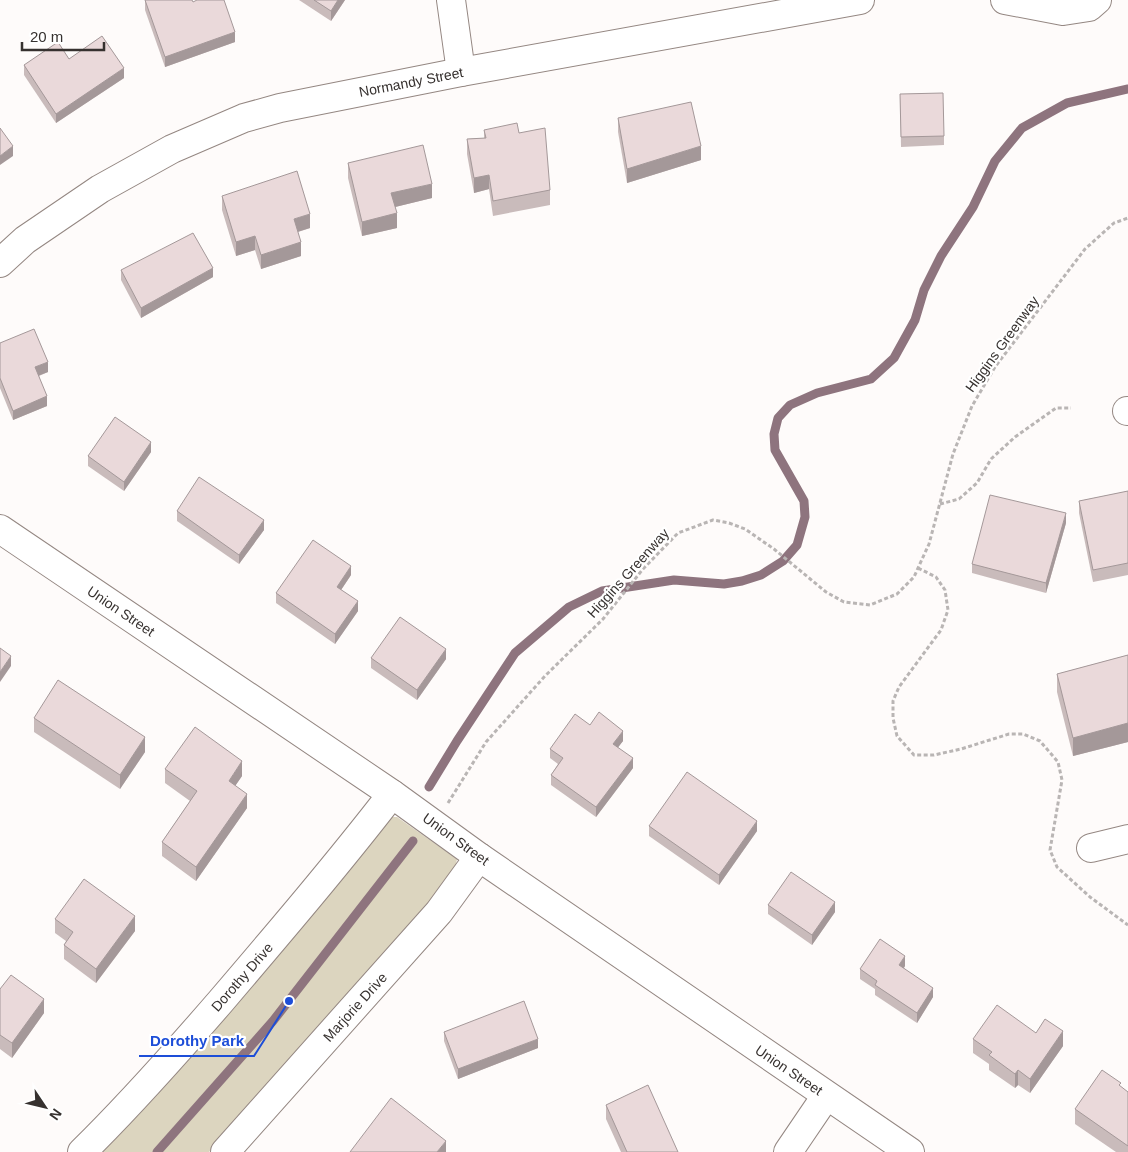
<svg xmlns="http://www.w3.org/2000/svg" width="1128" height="1152" viewBox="0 0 1128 1152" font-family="Arial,sans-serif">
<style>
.green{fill:#dcd5bf}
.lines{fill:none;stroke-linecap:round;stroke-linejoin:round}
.stream{stroke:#8e747e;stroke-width:9}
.minor-casing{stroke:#948782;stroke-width:30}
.path{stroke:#b9b5b4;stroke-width:3;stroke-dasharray:4 2.5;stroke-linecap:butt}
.minor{stroke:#fff;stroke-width:28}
.wall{fill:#c9bbbb}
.shaded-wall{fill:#a49899}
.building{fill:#ead9da;stroke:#a49899}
.labels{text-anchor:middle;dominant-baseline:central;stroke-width:4.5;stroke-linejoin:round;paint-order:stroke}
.street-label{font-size:14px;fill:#36312f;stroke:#fff}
.leader{fill:none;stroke:#1d4ed8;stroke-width:2}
.callout-dot{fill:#1d4ed8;stroke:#fff;stroke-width:2}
.callout-label{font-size:15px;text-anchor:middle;font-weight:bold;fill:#1d4ed8;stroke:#fff;stroke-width:4.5;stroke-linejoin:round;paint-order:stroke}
</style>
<rect width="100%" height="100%" fill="#fefbfa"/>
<path class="green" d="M386,817h11l60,42 -3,16 -161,188 -84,89h-116z"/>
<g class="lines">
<g class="stream">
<path d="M429,787l28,-46 58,-88 54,-46 33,-16 72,-11 50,4 18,-3 19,-6 22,-14 14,-16 8,-28 -1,-16 -29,-51 -1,-16 4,-16 12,-13 27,-12 54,-14 23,-21 21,-38 9,-30 17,-34 32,-49 22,-46 27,-33 45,-25 61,-14"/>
<path d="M157,1152l116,-131 140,-180"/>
</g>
<g class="minor-casing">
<g id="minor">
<path d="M451,0l10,72"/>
<path d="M1005,0l58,11 26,-4 8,-7"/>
<path d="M0,263l25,-23 75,-51 72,-40 72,-31 36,-10 181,-36 399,-72"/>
<path d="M1127,411h1"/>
<path d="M0,529l392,265 87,63 431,295"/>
<path d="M1091,848l37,-9"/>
<path d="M82,1152c49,-48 94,-99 139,-151 58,-68 116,-136 171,-207"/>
<path d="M225,1152l214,-240 40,-55"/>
<path d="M788,1152l38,-56"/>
</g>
</g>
<g class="path">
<path d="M940,504l19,-5 18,-16 14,-24 24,-22 41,-29h15"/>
<path d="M918,568l18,9 9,13 3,20 -7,20 -42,57 -6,14v17l4,18 17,19h20l27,-6 48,-15h14l17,7 18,21 4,18 -12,70 7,17 33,30 38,28"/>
<path d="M448,803l38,-61 59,-66 58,-57 40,-50 35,-36 35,-13 16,3 16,6 29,20 52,43 18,10 26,3 27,-11 17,-17 4,-9 11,-24 24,-90 19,-48 23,-39 90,-118 29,-26 14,-5"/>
</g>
<use href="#minor" class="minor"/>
</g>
<g class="wall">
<path d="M145,0l48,2 42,40 -70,25 -20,-57z"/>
<path d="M299,0h46l-14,21z"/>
<path d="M24,65l100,13 -68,45 -32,-48z"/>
<path d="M900,94l44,42v9l-43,2z"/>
<path d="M618,118l83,42 -74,23 -9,-51z"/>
<path d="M484,130l35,3 31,57v15l-57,11 -4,-27 -15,4 -7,-39v-15l17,-1z"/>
<path d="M348,163l84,35 -37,9 2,21 -35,8 -14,-58z"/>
<path d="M222,196l88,32 -12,4 3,24 -40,13 -6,-19 -19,6 -14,-46z"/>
<path d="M121,270l92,7 -72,41 -20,-38z"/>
<path d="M0,343l48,29 -9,4 8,30 -34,14 -13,-32z"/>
<path d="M151,452l-27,39 -36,-25v-10z"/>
<path d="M1128,491v84l-35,7 -14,-69v-12z"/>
<path d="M177,511l87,19 -25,34 -62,-43z"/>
<path d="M1066,523l-20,70 -74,-20v-9z"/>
<path d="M351,575l-10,15 17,21 -23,33 -59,-41v-10z"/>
<path d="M1128,655v87l-55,14 -16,-64v-18z"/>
<path d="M371,658l75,1 -29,41 -46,-32z"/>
<path d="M34,718l111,34 -25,37 -86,-57z"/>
<path d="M590,725l33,16 -5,6 15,21 -37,49 -45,-32v-10l7,-11 -8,-6v-9z"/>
<path d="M165,769l77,7 -7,10 12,22 -51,73 -34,-25v-14l28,-41 -25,-18z"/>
<path d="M649,826l108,5 -38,54 -70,-49z"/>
<path d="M768,905l67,7 -23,33 -44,-31z"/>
<path d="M55,919l80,12 -39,52 -32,-24v-14l2,-4 -11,-8z"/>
<path d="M905,966l-1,2 29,29 -16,26 -42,-28v-6l-15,-10v-10z"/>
<path d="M0,989l44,24 -32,45 -12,-9z"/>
<path d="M444,1032l94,16 -80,31 -14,-38z"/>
<path d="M1036,1033l27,13 -33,47 -12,-8 -3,3 -26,-18v-6l-16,-11v-14z"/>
<path d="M1121,1087l7,5v60h-12l-41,-28v-15z"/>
<path d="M606,1105l72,47h-57l-15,-33z"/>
</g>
<g class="shaded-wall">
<path d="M338,0h7l-14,21v-10z"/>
<path d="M235,32v10l-70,25v-10z"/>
<path d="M124,68v10l-68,45v-9z"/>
<path d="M13,146v10l-13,9v-9z"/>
<path d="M701,146v14l-74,23v-14z"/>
<path d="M489,175v14l-15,4v-15z"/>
<path d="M432,184v14l-41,10v-15z"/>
<path d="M397,213v15l-35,8v-14z"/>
<path d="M310,214v14l-16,5v-14z"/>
<path d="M255,236v14l-19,6v-14z"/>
<path d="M301,242v14l-40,13v-14z"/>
<path d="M213,268v9l-72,41v-10z"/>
<path d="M48,362v10l-13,5v-10z"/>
<path d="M47,396v10l-34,14v-9z"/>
<path d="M151,442v10l-27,39v-9z"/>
<path d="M1066,513v10l-20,70v-10z"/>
<path d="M264,520v10l-25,34v-9z"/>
<path d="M351,566v9l-14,21v-9z"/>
<path d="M358,601v10l-23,33v-10z"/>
<path d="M446,649v10l-29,41v-10z"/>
<path d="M11,656v10l-11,16v-10z"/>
<path d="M1128,723v19l-55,14v-18z"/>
<path d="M623,731v10l-10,13v-10z"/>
<path d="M145,737v15l-25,37v-14z"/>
<path d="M633,758v10l-37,49v-10z"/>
<path d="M242,761v15l-13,19v-14z"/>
<path d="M247,794v14l-51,73v-14z"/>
<path d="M757,821v10l-38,54v-10z"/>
<path d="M835,902v10l-23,33v-10z"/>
<path d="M135,916v15l-39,52v-14z"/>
<path d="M905,956v10l-6,9v-10z"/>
<path d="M933,988v9l-16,26v-10z"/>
<path d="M44,999v14l-32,45v-15z"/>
<path d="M1063,1031v15l-33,47v-14z"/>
<path d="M538,1039v9l-80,31v-10z"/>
<path d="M1018,1070v15l-3,3v-14z"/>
<path d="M446,1141v11h-9z"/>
</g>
<g class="building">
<path d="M145,0h47l1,2 4,-2h27l11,32 -70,25z"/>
<path d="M314,0h24l-7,11z"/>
<path d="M102,36l22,32 -68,46 -32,-49 34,-23 11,17z"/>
<path d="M943,93l1,43 -43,1 -1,-43z"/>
<path d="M691,102l10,44 -74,23 -9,-51z"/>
<path d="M517,123l2,10 26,-5 5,62 -57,11 -4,-26 -15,3 -7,-39 19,-1 -2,-8z"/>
<path d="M0,128l13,18 -13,10z"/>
<path d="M423,145l9,39 -41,9 6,20 -35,9 -14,-59z"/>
<path d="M297,171l13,43 -16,5 7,23 -40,13 -6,-19 -19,6 -14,-46z"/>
<path d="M193,233l20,35 -72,40 -20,-38z"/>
<path d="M34,329l14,33 -13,5 12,29 -34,15 -13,-33v-35z"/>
<path d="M115,417l36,25 -27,40 -36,-26z"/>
<path d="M199,477l65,43 -25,35 -62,-44z"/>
<path d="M1128,491v72l-35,7 -14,-69z"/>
<path d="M990,495l76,18 -20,70 -74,-19z"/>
<path d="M313,540l38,26 -14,21 21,14 -23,33 -59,-41z"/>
<path d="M400,617l46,32 -29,41 -46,-32z"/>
<path d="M0,648l11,8 -11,16z"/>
<path d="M1128,655v68l-55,15 -16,-64z"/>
<path d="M58,680l87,57 -25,38 -86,-57z"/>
<path d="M599,712l24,19 -10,13 20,14 -37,49 -45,-32 12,-17 -13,-9 25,-35 15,11z"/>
<path d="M195,727l47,34 -13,20 18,13 -51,73 -34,-25 35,-51 -32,-22z"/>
<path d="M687,772l70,49 -38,54 -70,-49z"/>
<path d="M791,872l44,30 -23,33 -44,-30z"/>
<path d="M84,879l51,37 -39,53 -32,-24 9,-13 -18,-13z"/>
<path d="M880,939l25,17 -6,9 34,23 -16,25 -42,-28 2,-4 -17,-12z"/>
<path d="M11,975l33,24 -32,44 -12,-8v-46z"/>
<path d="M524,1001l14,38 -80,30 -14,-37z"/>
<path d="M997,1005l39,28 9,-14 18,12 -33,48 -12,-9 -3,4 -26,-19 3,-3 -19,-13z"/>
<path d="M1102,1070l19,13 -2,2 9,7v54l-53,-37z"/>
<path d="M648,1085l30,67h-51l-21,-47z"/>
<path d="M391,1098l55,43 -9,11h-87z"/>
</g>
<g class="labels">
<g class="street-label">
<text transform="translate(411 82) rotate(-11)">Normandy Street</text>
<text transform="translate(1002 344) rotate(-54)">Higgins Greenway</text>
<text transform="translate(628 573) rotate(-48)">Higgins Greenway</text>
<text transform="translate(121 611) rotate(34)">Union Street</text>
<text transform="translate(456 839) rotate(36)">Union Street</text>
<text transform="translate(242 977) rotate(-49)">Dorothy Drive</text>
<text transform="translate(355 1007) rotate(-48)">Marjorie Drive</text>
<text transform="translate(789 1070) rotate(34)">Union Street</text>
</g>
</g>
<path class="leader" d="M289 1001L254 1056H139"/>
<circle class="callout-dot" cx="289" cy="1001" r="5"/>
<g class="callout-label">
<text x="197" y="1046">Dorothy Park</text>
</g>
<g transform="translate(45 1107) rotate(125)" stroke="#ffffff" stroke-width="4" paint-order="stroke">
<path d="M0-4L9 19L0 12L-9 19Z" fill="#36312f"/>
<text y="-8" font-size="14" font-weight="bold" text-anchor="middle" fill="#36312f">N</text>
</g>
<path d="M22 42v8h82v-8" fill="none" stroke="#36312f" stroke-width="2.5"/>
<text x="30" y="42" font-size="15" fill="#36312f" stroke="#ffffff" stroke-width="4" paint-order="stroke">20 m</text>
</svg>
